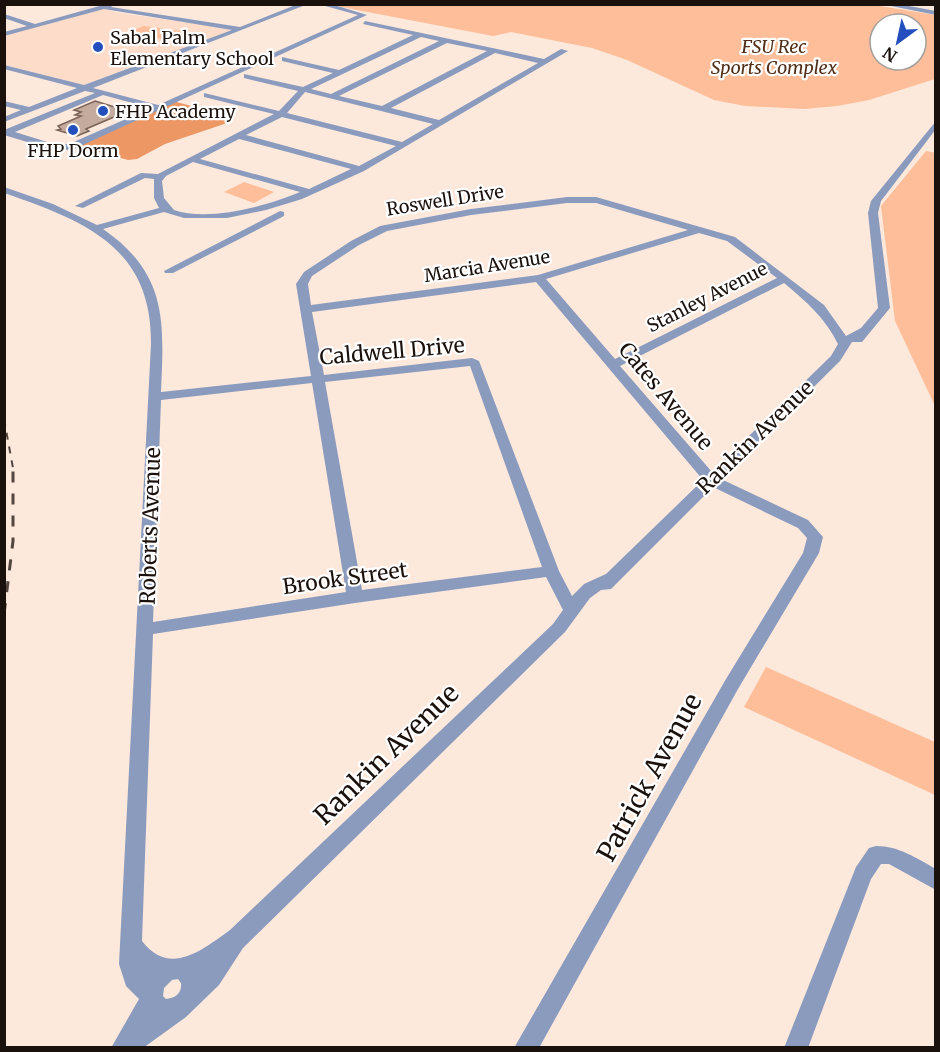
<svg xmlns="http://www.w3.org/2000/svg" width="940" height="1052" viewBox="0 0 940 1052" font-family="Merriweather,serif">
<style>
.built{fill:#fddcc9}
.green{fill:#febe99;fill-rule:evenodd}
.forest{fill:#ec9764}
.building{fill:#c4ab9d;stroke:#7b6558;stroke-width:1.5}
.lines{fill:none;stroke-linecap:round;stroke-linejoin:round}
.minor{fill:#8a9bbe;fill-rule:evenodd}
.rail-far1{stroke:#52463f;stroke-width:2;stroke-dasharray:7 7;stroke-linecap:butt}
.rail{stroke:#52463f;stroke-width:3;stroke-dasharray:11 11;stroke-linecap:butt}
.poi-dot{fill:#224fbd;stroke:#fff;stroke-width:2}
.labels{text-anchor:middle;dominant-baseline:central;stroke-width:4.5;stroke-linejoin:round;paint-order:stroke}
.far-poi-label{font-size:18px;fill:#1a110c;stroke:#fff;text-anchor:start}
.far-park-label{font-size:18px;font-style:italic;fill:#502e18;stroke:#fff}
.far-street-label{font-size:18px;fill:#1a110c;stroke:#fff}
.street-label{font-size:21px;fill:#1a110c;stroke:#fff}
.near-street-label{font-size:26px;fill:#1a110c;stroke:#fff}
</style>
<rect width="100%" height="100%" fill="#fde8dc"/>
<path class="built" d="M102,8l16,5 117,16 -152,56 -78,-20 -1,-30z"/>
<g class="green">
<path d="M331,5h543l61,10v64l-66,21 -32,6 -33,3 -59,-3 -31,-6 -87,-40 -35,-12 -81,-16 -18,4zM880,24h36v36h-36z"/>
<path d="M143,26l61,8 -16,9 -61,-9z"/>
<path d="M926,151l10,2 -1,253 -40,-85 -14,-115z"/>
<path d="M244,182l30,10 -20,11 -30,-11z"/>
<path d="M766,667l169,75v53l-191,-88z"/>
</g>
<path class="forest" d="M173,101l58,16 -4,6 -62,21 -28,15 -9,1 -50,-14z"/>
<path class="building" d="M95,101l33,10 -42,18 3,2 -12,5 -20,-6 4,-1 -3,-3 23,-10 -6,-1 6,-3 -7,-2z"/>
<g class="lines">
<g class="minor">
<path d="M115,4l-4,3 129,20 58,-23h10l-215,84 65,17 200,-90 -40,-11h13l36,11 -293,134 -17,2 -53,-16v-5l91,-37 -10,-2 -81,31v-5l17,-7 -17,-4v-5l25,6 48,-19 -73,-19v-4l80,20 148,-55 -128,-21 -100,27v-4l23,-6 -23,-8v-4l31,10 68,-19zM103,95l48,13 -82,36 -12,1 -42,-13z"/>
<path d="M881,4h17l38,7v4z"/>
<path d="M365,21l179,38 17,-10 7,2 -204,120 -62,28 -36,11 -39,8h-43l-20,-6 -61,17c65,45 61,93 58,163l150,-16 -15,-92 8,-12 47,-31 29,-15 91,-17 96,-12h29l139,40 89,68 22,31 15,-8 17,-20 -10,-95 3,-12 65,-80v8l-55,72 -3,12 12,95 -28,34h-10l-12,19 -119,118 87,41 15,17 -4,16 -81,136 -199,359h-25l212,-369 77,-126 4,-15 -9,-10 -85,-41 -102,102 -10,1 -11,8 -25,34 -322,316 -24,37 -33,32 -43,31h-32l28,-49 -13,-13 -7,-22 32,-620c1,-97 -66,-123 -147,-151v-6l49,17 44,21 62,-17 -5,-10v-19l-9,-1 -62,30 -8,-2 66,-33 17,1 116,-60 -70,-17v-4l75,18 19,-20 -54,-13v-4l59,13 30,-14 -51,-12v-4l57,13 74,-35 -50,-11zM421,37l18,4 -108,53 -20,-5zM447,43l40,8 -105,55 -43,-10zM495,53l43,10 -99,57 -48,-12zM305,92l128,32 -31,18 -115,-29zM282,117l114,29 -37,20 -113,-31zM239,139l112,30 -42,20 -109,-30zM193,162l107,30c-33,14 -91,30 -126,18l-10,-12 -2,-17 4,-5zM567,203h29l92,27 -150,45 -227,30 -3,-21 4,-8 47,-31 28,-14 84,-16zM699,233l28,8 50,37 -162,81 -69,-80zM536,282l167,198 -97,94 -22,10 -12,12 -13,-25 -80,-210 -7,-3 -148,17 -12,-63zM784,283c23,19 41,35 54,61l-7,12 -119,116 -92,-106zM470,366l72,201 -180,23 -37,-208zM312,383l34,209 -193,30 8,-222zM546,577l17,33 -10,14 -323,306c-28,20 -60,47 -88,11l11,-307 202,-31zM178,979l3,4c1,11 -6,15 -15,16l-3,-3 1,-8 8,-8z"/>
<path d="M280,211l4,1v4l-111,57h-8l-1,-2z"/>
<path d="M876,846c23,0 40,12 60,23v21l-47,-26h-8l-10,15 -63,169h-24l72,-181 13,-19z"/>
</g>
<path class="rail-far1" d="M4,419l9,49"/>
<path class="rail" d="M4,614l9,-73v-74"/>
</g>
<g class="poi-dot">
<circle cx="98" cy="47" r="6"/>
<circle cx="103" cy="111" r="6"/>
<circle cx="73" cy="130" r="6"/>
</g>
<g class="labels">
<g class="far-poi-label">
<text x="110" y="37">Sabal Palm<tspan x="110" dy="21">Elementary School</tspan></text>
<text x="115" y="111">FHP Academy</text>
<text x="73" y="150" text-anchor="middle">FHP Dorm</text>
</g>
<g class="far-park-label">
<text x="774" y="46">FSU Rec<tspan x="774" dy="21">Sports Complex</tspan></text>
</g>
<g class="far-street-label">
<text transform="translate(445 200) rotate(-9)">Roswell Drive</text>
<text transform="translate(487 266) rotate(-9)">Marcia Avenue</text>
<text transform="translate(707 297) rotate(-27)">Stanley Avenue</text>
</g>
<g class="street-label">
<text transform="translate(392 351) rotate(-5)">Caldwell Drive</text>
<text transform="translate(666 396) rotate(50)">Cates Avenue</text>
<text transform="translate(755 437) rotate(-44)">Rankin Avenue</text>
<text transform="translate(150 526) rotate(-88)">Roberts Avenue</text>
<text transform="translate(345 578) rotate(-8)">Brook Street</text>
</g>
<g class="near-street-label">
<text transform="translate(386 754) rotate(-44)">Rankin Avenue</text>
<text transform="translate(649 777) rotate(-61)">Patrick Avenue</text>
</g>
</g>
<rect width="940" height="1052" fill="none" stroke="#1a110c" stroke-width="12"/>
<g transform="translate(898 42) rotate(213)"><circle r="28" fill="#ffffff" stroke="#a3a09e" stroke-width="1.5"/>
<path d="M0-4.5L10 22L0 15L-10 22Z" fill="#224fbd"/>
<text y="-9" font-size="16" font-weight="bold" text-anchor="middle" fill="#1a110c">N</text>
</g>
</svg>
